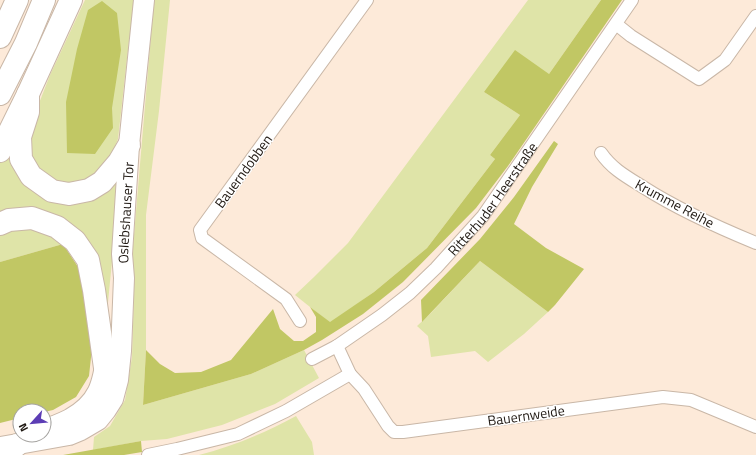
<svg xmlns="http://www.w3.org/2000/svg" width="756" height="455" viewBox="0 0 756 455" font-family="'Titillium Web',sans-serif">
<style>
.green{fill:#dfe4a8}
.forest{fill:#c1c764}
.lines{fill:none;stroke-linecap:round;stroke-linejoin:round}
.minor-casing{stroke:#c9b7a7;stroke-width:14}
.trunk-casing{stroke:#c9b7a7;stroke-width:22}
.motorway-casing{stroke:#c9b7a7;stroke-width:24}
.minor{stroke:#fff;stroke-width:12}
.trunk{stroke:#fff;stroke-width:20}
.motorway{stroke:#fff;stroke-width:22}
.labels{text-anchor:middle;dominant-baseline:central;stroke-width:3;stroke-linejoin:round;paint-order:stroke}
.street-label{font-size:14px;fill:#1f1812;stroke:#fff}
</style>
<rect width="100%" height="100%" fill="#fdead9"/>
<g class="green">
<path d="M85,0h51v10l-7,31 -11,98 -8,20 -13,16 -14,8 -20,2 -30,-19 -6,-18 2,-19 21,-54z"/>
<path d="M154,0h16l-11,111 -13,104v135l-3,55 108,-31 53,-24 15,28 -44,26 -53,21 -55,14 -26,2 -48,9 1,-13 16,-11 15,-26 7,-43 2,-65 -3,-22z"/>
<path d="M528,0h73l-52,74 -65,18 36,23 -30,40 5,4 -68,89 -53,44 -44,31 -35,-28 19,-18 34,-34z"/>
<path d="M11,138l45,59 64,-33 -4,56 -10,103 -26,-85 -80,-23v-54z"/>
<path d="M21,227l23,3 19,14 -63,18v-30z"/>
<path d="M480,261l68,51 -24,22 -36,28 -13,-11 -44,6 -3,-21 -11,-10 14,-13z"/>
<path d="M296,416l16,26 2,13h-115c34,-9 66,-22 97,-39z"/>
</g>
<g class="forest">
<path d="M601,0h21l-114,166 -32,42 -73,74 -40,32 -41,26 -18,10 -53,24 -108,31 3,-55 14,14 15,9 26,-1 30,-12 42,-51 7,20 14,12h9l13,-9v-15l-6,-10 20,15 44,-30 53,-44 68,-89 -5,-4 30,-40 -36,-23 31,-42 34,24z"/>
<path d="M102,1l15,12 4,37 -9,58 1,20 -18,26 -28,-1 -1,-51 11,-53 11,-39z"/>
<path d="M554,141l4,3 -26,43 -18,37 32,24 38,21 -29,36 -7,7 -68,-51 -58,61 -1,-22 59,-61 34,-42z"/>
<path d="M63,244l17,26 12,78 -3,28 -13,21 -23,13 -9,2v-1h-24v7l-20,5v-161z"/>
<path d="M141,441l1,11 -18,3h-61z"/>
</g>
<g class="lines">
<g class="minor-casing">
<g id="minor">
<path d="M616,24l15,12 68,43 26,-19 31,-44"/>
<path d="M601,153c11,16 26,24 42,34 36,23 74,40 113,56"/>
<path d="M300,321l-14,-22 -84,-61 -2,-8 167,-230"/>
<path d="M337,346l13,28 14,15 24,37 6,6h9l260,-35 28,3 65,27"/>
<path id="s1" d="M312,359l25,-13 45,-31 28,-22 26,-25 47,-52 149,-216"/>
<path d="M148,455l29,-6 61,-15 48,-23 64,-37"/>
</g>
</g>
<g class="trunk-casing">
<g id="trunk">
<path d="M44,429c9,-2 18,-6 26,-10 29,-16 33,-35 37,-66"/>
<path id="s2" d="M1,447l68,-12 12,-5 17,-10 8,-10 7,-11 5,-19 3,-29 3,-73 -2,-24 7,-109 15,-145"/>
</g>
</g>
<g class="motorway-casing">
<g id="motorway">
<path d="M0,37l17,-37"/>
<path d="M0,94l26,-51 18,-43"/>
<path d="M28,94v18l-8,25 1,22 10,17 21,15 17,3 20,-4 13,-8 17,-20 10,-17"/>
<path d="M0,151l28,-57 43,-94"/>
<path d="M0,224l9,-4 23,-2 25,9 18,14 13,19 6,30 11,78"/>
<path d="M4,455l13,-10"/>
</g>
</g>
<use href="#minor" class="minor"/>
<use href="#trunk" class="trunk"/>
<use href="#motorway" class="motorway"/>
</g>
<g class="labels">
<g class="street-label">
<text transform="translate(243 171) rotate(-54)">Bauerndobben</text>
<text stroke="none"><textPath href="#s1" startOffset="244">Ritterhuder Heerstraße</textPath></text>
<text transform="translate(675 203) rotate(28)">Krumme Reihe</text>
<text stroke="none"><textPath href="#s2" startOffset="315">Oslebshauser Tor</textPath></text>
<text transform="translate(526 415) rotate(-8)">Bauernweide</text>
</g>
</g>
<g transform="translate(32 423) rotate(243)"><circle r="19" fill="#ffffff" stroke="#a5a3a0"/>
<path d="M0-3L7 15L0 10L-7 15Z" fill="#5c3db5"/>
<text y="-6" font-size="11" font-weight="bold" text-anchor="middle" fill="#1f1812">N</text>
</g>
</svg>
